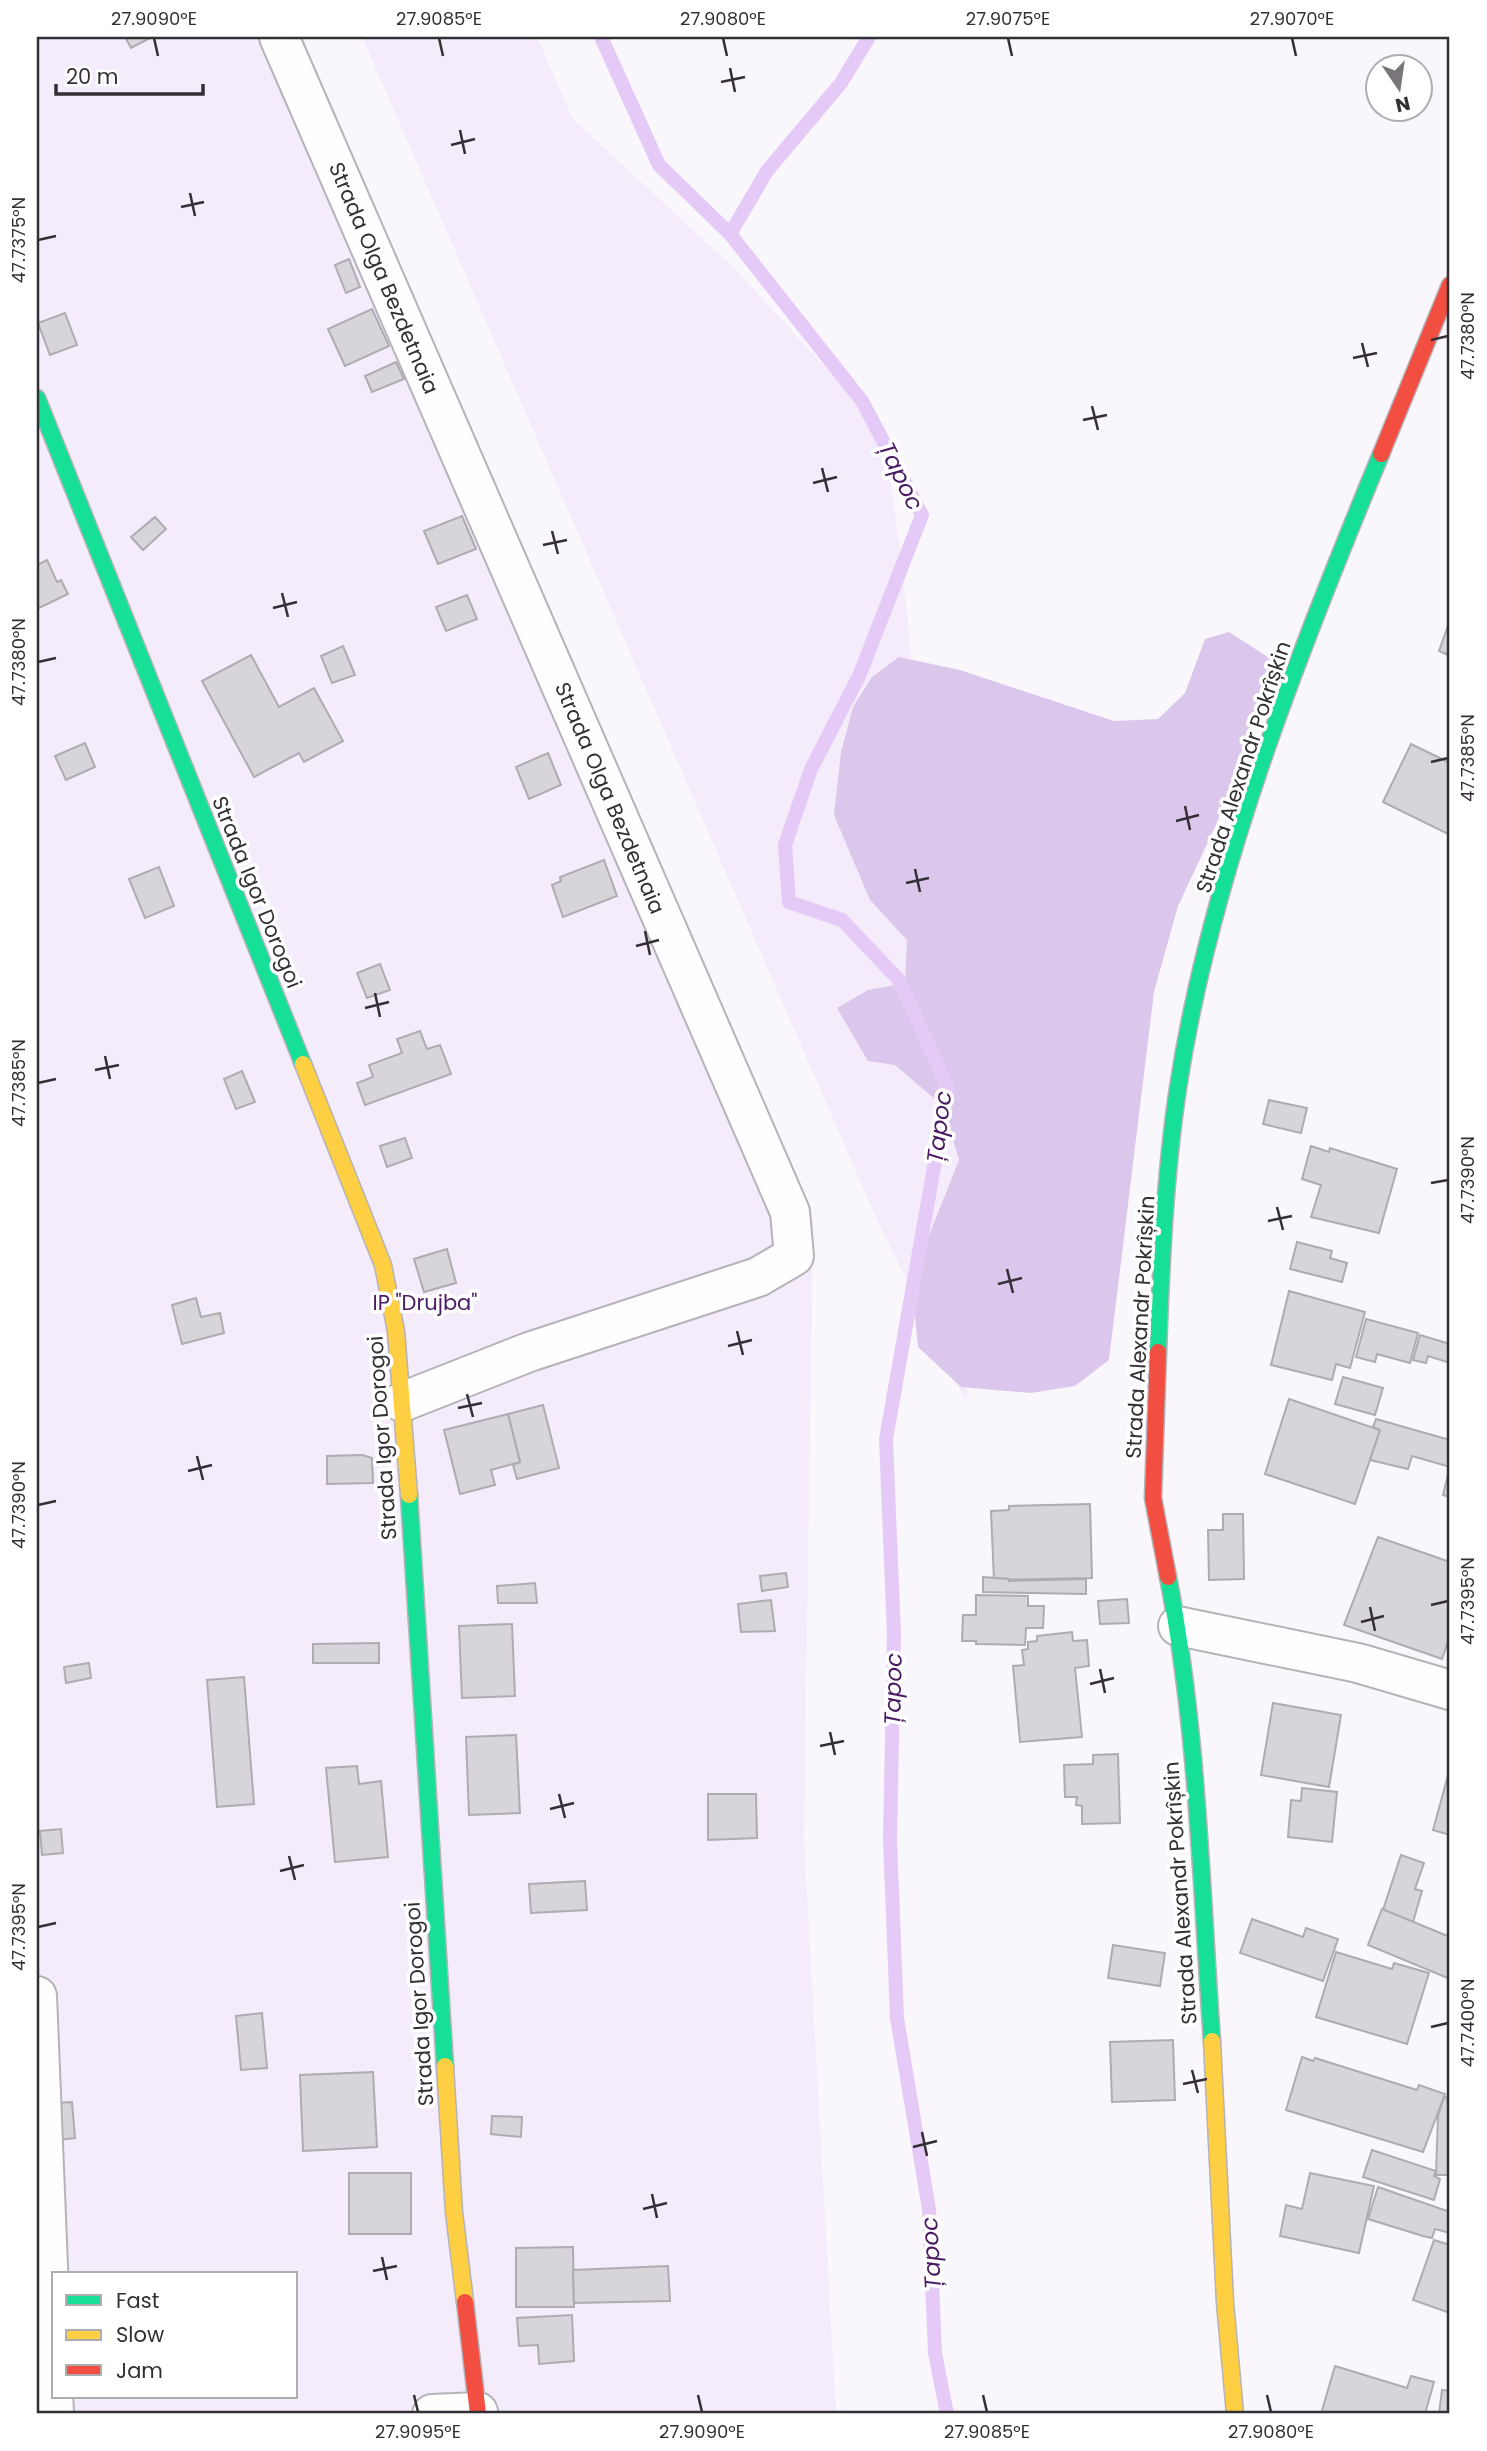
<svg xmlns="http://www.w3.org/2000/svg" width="1487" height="2451" viewBox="0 0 1487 2451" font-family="Poppins,sans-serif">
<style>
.green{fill:#f4ebfb;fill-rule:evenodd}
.forest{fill:#dcc7ec}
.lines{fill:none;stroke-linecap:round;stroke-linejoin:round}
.stream{stroke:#e5caf8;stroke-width:14}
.building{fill:#d8d5da;stroke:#aeacb0;stroke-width:2}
.street-casing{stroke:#b6b3b8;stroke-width:42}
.fast-casing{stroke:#b6b3b8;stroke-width:19}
.slow-casing{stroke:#b6b3b8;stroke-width:19}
.jam-casing{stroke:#b6b3b8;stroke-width:19}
.street{stroke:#fefeff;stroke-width:38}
.fast{stroke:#16e098;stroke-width:16}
.slow{stroke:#ffcf43;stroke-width:16}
.jam{stroke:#f24e42;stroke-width:16}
.ticks{fill:none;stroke:#332f35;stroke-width:2.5}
.labels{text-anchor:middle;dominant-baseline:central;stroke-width:7;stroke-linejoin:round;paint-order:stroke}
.street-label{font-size:21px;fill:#332f35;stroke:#fff}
.park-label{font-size:21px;fill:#4b1c65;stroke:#fff}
.water-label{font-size:23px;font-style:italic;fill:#491a63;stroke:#fff}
.neatline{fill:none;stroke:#332f35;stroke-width:2.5}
.ticks-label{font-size:18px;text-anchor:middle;fill:#332f35}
</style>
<rect width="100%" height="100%" fill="#faf7fc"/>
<g class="green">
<path d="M37,37h262l514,1184 -9,618 32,575h-799zM54,2274h242v123h-242z"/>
<path d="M362,37h175l36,82 161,149 150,163 19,142 56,587 8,244 -89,-182z"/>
</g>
<path class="forest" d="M1229,632l53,34 -28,51 -38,108 -38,81 -24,86 -45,368 -34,26 -44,7 -70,-6 -43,-40 -4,-39 6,-50 39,-98 -16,-54 -48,-41 -27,-4 -31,-53 31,-18 37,-7 2,-43 -37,-40 -36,-85 7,-63 12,-45 19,-30 27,-20 61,13 154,51 44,-2 27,-26 20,-54z"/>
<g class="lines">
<g class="stream">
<path d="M601,37l58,128 71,69"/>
<path d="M869,37l-28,46 -74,88 -37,63 132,167 60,114 -63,161 -48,93 -26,76 4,57 53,18 57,60 49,108 -62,351 8,196 -4,205 7,178 32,191 6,144 12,61"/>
</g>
</g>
<g class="building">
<path d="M125,37h27l-21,11z"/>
<path d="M349,259l11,28 -14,6 -11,-28z"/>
<path d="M372,309l17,37 -44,20 -17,-37z"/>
<path d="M65,313l12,32 -27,10 -12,-32z"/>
<path d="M396,362l8,17 -32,13 -7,-16z"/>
<path d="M462,516l14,33 -38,15 -14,-33z"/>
<path d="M155,517l11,12 -23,21 -12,-13z"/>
<path d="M47,560l10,22 4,-2 7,14 -31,15v-44z"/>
<path d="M467,595l10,24 -31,12 -10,-24z"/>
<path d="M1450,620v36l-11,-5z"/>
<path d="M343,646l12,29 -23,8 -11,-27z"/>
<path d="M251,655l28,52 35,-19 29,53 -39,21 -5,-9 -45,24 -52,-96z"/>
<path d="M85,743l10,24 -29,13 -11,-24z"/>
<path d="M1411,744l39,19v72l-67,-33z"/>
<path d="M548,753l13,32 -32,14 -13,-32z"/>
<path d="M604,860l13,36 -54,21 -11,-32 9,-4 -1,-4z"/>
<path d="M159,867l15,39 -29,12 -16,-39z"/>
<path d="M380,964l10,26 -23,8 -10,-25z"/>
<path d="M420,1031l7,18 13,-4 11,29 -86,31 -8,-22 16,-6 -4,-12 33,-12 -5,-14z"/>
<path d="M242,1071l13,31 -19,7 -12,-30z"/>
<path d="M1269,1100l38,8 -6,25 -38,-9z"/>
<path d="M405,1138l7,20 -25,9 -7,-21z"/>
<path d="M1311,1146l18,6 1,-4 67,21 -18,64 -68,-16 10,-32 -19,-6z"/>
<path d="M1297,1242l35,9 -2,7 17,5 -5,19 -52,-13z"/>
<path d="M447,1249l9,34 -32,9 -10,-33z"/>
<path d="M1289,1291l76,21 -15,56 -14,-4 -4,16 -61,-15z"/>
<path d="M196,1298l5,19 19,-4 4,20 -42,11 -10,-39z"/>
<path d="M1366,1319l52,14 -8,30 -33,-9 -2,8 -19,-5z"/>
<path d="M1420,1335l30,9v19l-22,-7 -2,7 -13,-3z"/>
<path d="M1343,1377l40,11 -8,27 -40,-11z"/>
<path d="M1289,1399l91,31 -25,74 -90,-30z"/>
<path d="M543,1405l16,63 -42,11 -4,-14 7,-3 -12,-48z"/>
<path d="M508,1414l12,48 -29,8 4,15 -35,9 -16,-64z"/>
<path d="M1376,1419l74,21v27l-38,-11 -4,13 -38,-9 10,-30 -7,-3z"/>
<path d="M362,1455l10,3 1,25 -46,1v-28z"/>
<path d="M1450,1467v30l-7,-2z"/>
<path d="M1090,1504l2,74 -98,2 -3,-69 18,-1v-4z"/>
<path d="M1223,1514h20l1,65 -35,1 -1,-50h15z"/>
<path d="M1378,1537l72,25v74l-8,23 -98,-34z"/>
<path d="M786,1573l2,14 -26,4 -2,-15z"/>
<path d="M983,1577l26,2v2l77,-2v15l-103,-2z"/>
<path d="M535,1583l2,20h-39l-1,-17z"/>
<path d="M976,1595l52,1v10h16l-1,22h-17l-1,17 -49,-1v-3h-14l1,-26h13z"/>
<path d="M1127,1599l2,24 -29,1 -2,-23z"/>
<path d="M771,1600l4,31 -34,1 -3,-28z"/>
<path d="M512,1624l3,72 -53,2 -3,-72z"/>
<path d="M1072,1632l1,9 14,-1 2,26 -14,2 7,69 -62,5 -7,-76 11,-1 -2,-15 6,-1v-7l9,-1v-5z"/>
<path d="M379,1643v20h-66v-19z"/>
<path d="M89,1663l2,15 -25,5 -2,-16z"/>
<path d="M244,1677l10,127 -37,3 -10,-127z"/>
<path d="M1273,1703l68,12 -12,72 -68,-12z"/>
<path d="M516,1735l4,78 -51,2 -3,-78z"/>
<path d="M1118,1754l2,69 -38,1v-18l-6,-1 1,-8h-12l-1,-32 29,-1v-9z"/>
<path d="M357,1766l2,18 22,-3 7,76 -53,5 -9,-94z"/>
<path d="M1450,1768v67l-17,-5z"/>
<path d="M1302,1788l35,4 -5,50 -44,-5 3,-37 10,1z"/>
<path d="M708,1794h48l1,44 -49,2z"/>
<path d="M61,1829l2,24 -21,2 -2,-24z"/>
<path d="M1401,1855l23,8 -9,26 7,2 -9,31 -30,-12z"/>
<path d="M585,1881l2,29 -56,3 -2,-29z"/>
<path d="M1382,1909l68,28v42l-82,-34z"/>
<path d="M1252,1919l51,18 3,-9 32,11 -15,42 -83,-28z"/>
<path d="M1113,1945l52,8 -5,33 -52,-8z"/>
<path d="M1336,1952l56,17 2,-6 35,10 -22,71 -91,-27z"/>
<path d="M262,2013l5,55 -26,2 -5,-54z"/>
<path d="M1173,2040l2,60 -63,2 -2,-60z"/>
<path d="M1302,2057l11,4 2,-3 102,32 2,-5 26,9 -22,58 -137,-42z"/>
<path d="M373,2072l4,75 -74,4 -3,-76z"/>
<path d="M1444,2097l6,1v77h-14l2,-59z"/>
<path d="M72,2102l3,36 -17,2 -3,-37z"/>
<path d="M492,2116l30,1 -1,20 -30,-3z"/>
<path d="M1372,2150l64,21 -2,5 6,3 -6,21 -71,-23z"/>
<rect x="349" y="2173" width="62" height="61"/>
<path d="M1310,2173l64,13 -15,67 -79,-17 6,-31 16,4z"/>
<path d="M1378,2187l72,25v21l-15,-4 -3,9 -9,-2 -55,-17z"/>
<path d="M1434,2240l16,5v68l-37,-13z"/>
<path d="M573,2247l1,60h-58v-59z"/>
<path d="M668,2266l2,35 -96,2 -1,-33z"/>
<path d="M572,2315l2,46 -35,3 -1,-19 -19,1 -2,-28z"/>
<path d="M1335,2366l72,22 4,-12 23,6 -9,32h-104z"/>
<path d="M1442,2390l8,1v23h-11z"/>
</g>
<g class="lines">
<g class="street-casing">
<g id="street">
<path d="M279,37l511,1175 4,44 -36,21 -229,75 -127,50"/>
<path d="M1178,1626l180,37 92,27"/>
<path d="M37,1996l17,418"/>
<path d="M432,2414l46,-2"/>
</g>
</g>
<g class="fast-casing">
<g id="fast">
<path d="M37,398l266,666"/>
<path d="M1158,1352c3,-87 7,-178 20,-264 32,-213 121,-436 203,-634"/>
<path d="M409,1495l36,571"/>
<path d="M1168,1577c30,152 33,310 44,464"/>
</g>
</g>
<g class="slow-casing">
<g id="slow">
<path d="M303,1064l80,201 13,66 13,164"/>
<path d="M1212,2041l13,261 10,112"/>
<path d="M445,2066l9,146 11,90"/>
</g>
</g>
<g class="jam-casing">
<g id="jam">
<path d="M1381,454l69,-169"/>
<path d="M1158,1352l-5,146 15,79"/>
<path d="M465,2302l13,112"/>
</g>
</g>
<use href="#street" class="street"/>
<use href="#fast" class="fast"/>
<use href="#slow" class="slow"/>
<use href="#jam" class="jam"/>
</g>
<path class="ticks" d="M154,38l4,18M439,38l4,18M723,38l4,18M1008,38l4,18M1292,38l4,18M730,68l5,24M721,82l24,-5M460,130l5,24M451,145l24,-6M190,193l5,23M181,207l23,-5M38,240l18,-4M1431,340l17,-4M1362,343l6,24M1353,358l24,-5M1092,406l6,24M1083,420l24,-5M822,468l6,24M813,483l24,-6M552,531l6,23M543,545l24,-5M282,593l6,24M273,608l24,-6M38,662l18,-4M1431,762l17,-4M1185,806l5,24M1176,821l23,-6M915,869l5,23M906,883l23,-5M645,931l5,24M636,946l23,-6M375,993l5,24M365,1008l24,-6M105,1056l5,23M95,1070l24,-5M38,1083l18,-4M1431,1183l17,-3M1277,1207l6,23M1268,1221l24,-5M1007,1269l6,24M998,1284l24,-6M737,1331l6,24M728,1346l24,-6M467,1394l6,23M458,1408l24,-5M197,1456l6,24M188,1471l24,-6M38,1505l18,-4M1431,1605l17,-4M1370,1607l5,24M1361,1622l23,-6M1100,1669l5,24M1090,1684l24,-6M830,1732l5,23M820,1746l24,-5M559,1794l6,24M550,1809l24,-6M289,1856l6,24M280,1871l24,-6M38,1927l18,-4M1431,2027l17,-4M1192,2070l6,23M1183,2084l24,-5M922,2132l5,24M913,2147l24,-6M652,2194l5,24M643,2209l24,-6M382,2257l5,23M373,2271l24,-5M414,2395l4,17M698,2395l4,17M983,2395l4,17M1267,2395l4,17"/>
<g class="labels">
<g class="street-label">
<text transform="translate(384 278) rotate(67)">Strada Olga Bezdetnaia</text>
<text transform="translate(1243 767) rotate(-72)">Strada Alexandr Pokrîșkin</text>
<text transform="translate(610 798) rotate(67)">Strada Olga Bezdetnaia</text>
<text transform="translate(257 892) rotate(68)">Strada Igor Dorogoi</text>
<text transform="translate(1140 1327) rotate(-87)">Strada Alexandr Pokrîșkin</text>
<text transform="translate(382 1438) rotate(-94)">Strada Igor Dorogoi</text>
<text transform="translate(1180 1893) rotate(-94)">Strada Alexandr Pokrîșkin</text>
<text transform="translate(419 2004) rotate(-94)">Strada Igor Dorogoi</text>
</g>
<g class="park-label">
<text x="425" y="1302">IP "Drujba"</text>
</g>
<g class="water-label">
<text transform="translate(901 476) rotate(64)">Țapoc</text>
<text transform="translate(939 1127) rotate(-83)">Țapoc</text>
<text transform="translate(893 1689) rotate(-89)">Țapoc</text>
<text transform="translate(931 2253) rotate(-93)">Țapoc</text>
</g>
</g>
<rect width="1487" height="2451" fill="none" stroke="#ffffff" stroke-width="77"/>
<rect x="52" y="2272" width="245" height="126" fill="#ffffff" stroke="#adacae" stroke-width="2"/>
<rect x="66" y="2295" width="35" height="10" fill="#16e098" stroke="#adacae" stroke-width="2"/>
<text x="116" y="2308" font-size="21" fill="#332f35">Fast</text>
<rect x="66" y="2330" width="35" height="10" fill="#ffcf43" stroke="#adacae" stroke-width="2"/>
<text x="116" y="2342" font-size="21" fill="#332f35">Slow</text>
<rect x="66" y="2365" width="35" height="10" fill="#f24e42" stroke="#adacae" stroke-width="2"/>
<text x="116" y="2378" font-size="21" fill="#332f35">Jam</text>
<g transform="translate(1399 88) rotate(167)"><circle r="33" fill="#ffffff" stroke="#adacae" stroke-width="2"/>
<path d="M0-5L12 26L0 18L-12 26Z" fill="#79757b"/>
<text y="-10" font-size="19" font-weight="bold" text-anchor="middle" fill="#332f35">N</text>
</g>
<path d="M56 84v10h147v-10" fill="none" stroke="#332f35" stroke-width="3.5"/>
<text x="66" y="84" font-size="21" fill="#332f35" stroke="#ffffff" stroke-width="5" paint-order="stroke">20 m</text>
<rect x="38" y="38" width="1410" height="2374" class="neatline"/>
<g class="ticks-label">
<text x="154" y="25">27.9090°E</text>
<text x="439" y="25">27.9085°E</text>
<text x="723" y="25">27.9080°E</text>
<text x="1008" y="25">27.9075°E</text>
<text x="1292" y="25">27.9070°E</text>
<text transform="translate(19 240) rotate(-90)" y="6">47.7375°N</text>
<text transform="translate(1468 336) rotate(-90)" y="6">47.7380°N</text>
<text transform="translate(19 662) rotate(-90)" y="6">47.7380°N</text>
<text transform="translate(1468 758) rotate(-90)" y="6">47.7385°N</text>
<text transform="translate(19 1083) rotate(-90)" y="6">47.7385°N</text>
<text transform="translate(1468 1180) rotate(-90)" y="6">47.7390°N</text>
<text transform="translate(19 1505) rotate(-90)" y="6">47.7390°N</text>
<text transform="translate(1468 1601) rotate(-90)" y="6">47.7395°N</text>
<text transform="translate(19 1927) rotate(-90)" y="6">47.7395°N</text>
<text transform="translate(1468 2023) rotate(-90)" y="6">47.7400°N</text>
<text x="418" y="2438">27.9095°E</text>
<text x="702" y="2438">27.9090°E</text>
<text x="987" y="2438">27.9085°E</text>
<text x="1271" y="2438">27.9080°E</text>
</g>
</svg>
